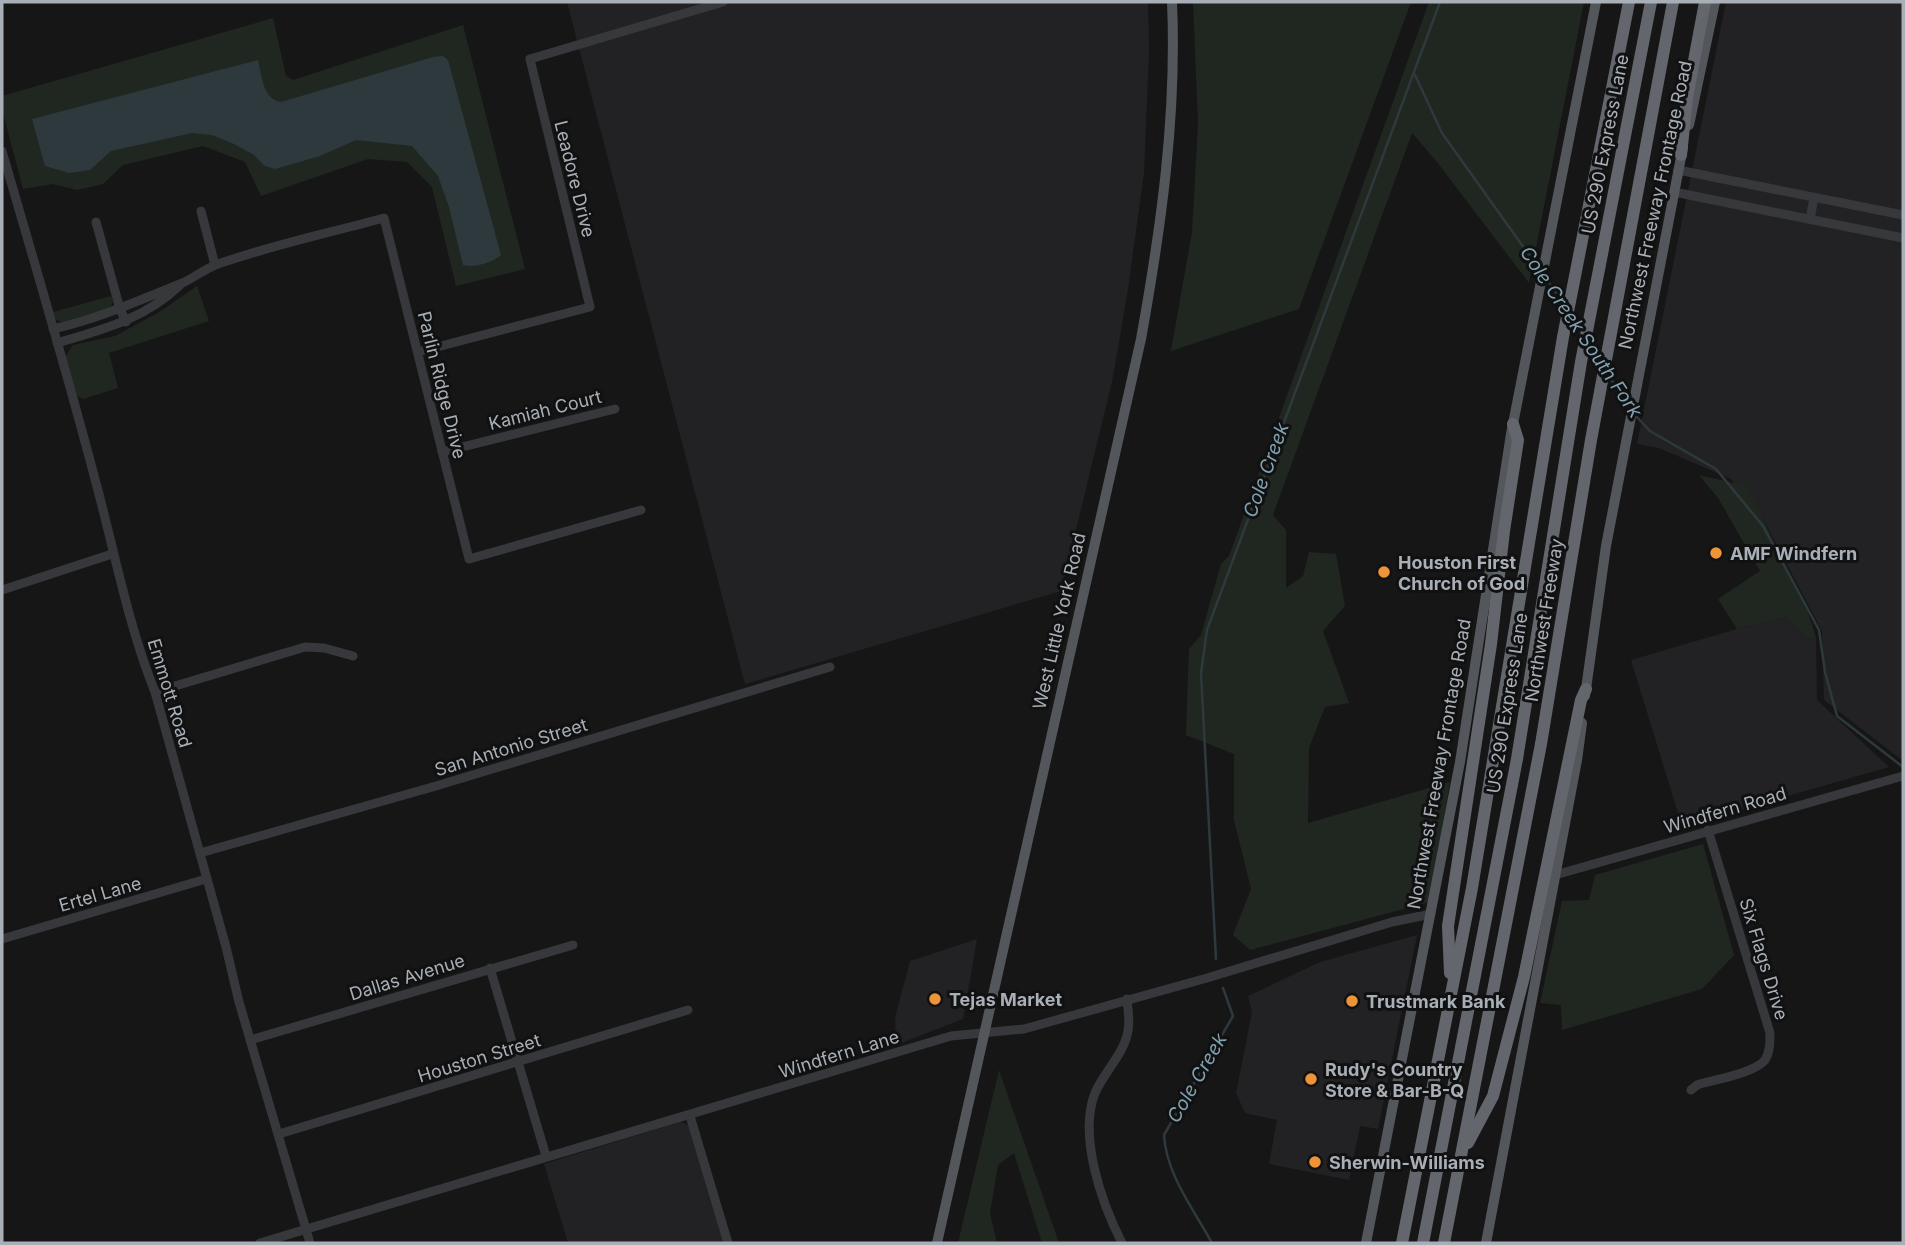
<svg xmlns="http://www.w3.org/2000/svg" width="1905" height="1245" viewBox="0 0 1905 1245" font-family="Inter,sans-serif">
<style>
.built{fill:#222224}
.green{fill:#202720}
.water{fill:#2e393d}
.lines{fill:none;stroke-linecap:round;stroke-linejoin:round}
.stream{stroke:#2e393d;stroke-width:2.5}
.minor{stroke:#37383c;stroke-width:9}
.major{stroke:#53565b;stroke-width:10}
.highway{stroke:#63676d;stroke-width:12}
.poi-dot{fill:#ed9438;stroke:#111112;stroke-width:2.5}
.labels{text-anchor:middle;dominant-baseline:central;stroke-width:6;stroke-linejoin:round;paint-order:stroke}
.street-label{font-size:18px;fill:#a8afb7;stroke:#111112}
.poi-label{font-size:18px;font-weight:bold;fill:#a8afb7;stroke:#111112;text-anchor:start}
.water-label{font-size:19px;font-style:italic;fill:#80a2b1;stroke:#111112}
</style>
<rect width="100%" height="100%" fill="#161617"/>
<g class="built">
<path d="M567,2h581l1,48 -5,123 -17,123 -15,86 -51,209 -316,93z"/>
<path d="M1726,2h177v759l-79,-61 -2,-69 -60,-114 -31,-38 -72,-31 -22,-4z"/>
<path d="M1786,617l22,22 8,-2 1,63 72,67 -207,59 -51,-166 106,-31z"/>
<path d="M1417,935l-39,194 -18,-3 -11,54 -80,-16 8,-44 -32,-7 -9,-20 16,-81 -4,-16 72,-34z"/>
<path d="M977,939l-14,80 -67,26 -1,-27 15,-57z"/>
<path d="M680,1122l11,4 34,117h-157l-24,-79z"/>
</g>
<g class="green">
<path d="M1193,2h218l-112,307 -128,42 21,-119 6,-109z"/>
<path d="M1429,2h155l-55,281 -92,-121 -25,-29 -139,382 13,15v58l17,-12 6,-24 27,2 9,52 -22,25 26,72 -24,4 -16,41 -1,75 142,-41 -20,120 -180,48 -17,-15 18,-46 -17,-69v-66l-48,-19 3,-86 12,-14 20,-71 8,-8z"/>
<path d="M273,18l13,58 7,4 170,-55 62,244 -69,17 -24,-99 -25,-25 -39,-3 -107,37 -16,-34 -42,-16 -80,19 -20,19 -26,6 -24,-6 -30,5 -21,-80v-13z"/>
<path d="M197,286l12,35 -100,32 9,35 -35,11 -12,-6 -6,-36 8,-12 42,-9 43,-23z"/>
<path d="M111,296l2,6 -4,8 -46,13 -11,-6 1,-5z"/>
<path d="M1699,475l48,11 61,127 8,24 -8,2 -22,-22 -49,12 -19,-30 42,-28 -42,-73z"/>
<path d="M1703,844l31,111 -32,34 -140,41 -1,-25 -21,-2 22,-102 27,-1 6,-25z"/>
<path d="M999,1070l60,173h-17l-28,-90 -16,12 -8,48 7,30h-39z"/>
</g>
<path class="water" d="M443,56l5,4 53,195c-9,8 -26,13 -38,10l-14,-58 -11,-31 -26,-30 -56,-6 -36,16 -45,13 -10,-3 -11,-11 -20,-11 -22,-9 -20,-2 -81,18 -21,19 -21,3 -24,-7 -13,-47 226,-59c4,16 5,40 23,42l152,-45z"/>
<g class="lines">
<g class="stream">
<path d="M1415,75l27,58 97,136"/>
<path d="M1545,277l20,29"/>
<path d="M1573,318l10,14"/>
<path d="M1590,344l11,18"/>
<path d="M1608,374l20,33"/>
<path d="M1635,415l15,16 66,38 47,57 56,104 6,42 12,44 66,51"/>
<path d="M1216,959l-15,-286 6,-43 233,-628"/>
<path d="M1212,1243c-18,-33 -46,-69 -48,-108l69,-119 -10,-28"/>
</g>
<g class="minor">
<path d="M2,151c32,110 65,221 94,332 19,70 32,142 59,209l71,255 13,55 71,241"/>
<path d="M1678,170l225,45"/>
<path d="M1674,192l229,46"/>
<path d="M201,211l14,54"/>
<path d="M1810,219l4,-21"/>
<path d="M96,222l24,87 6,13"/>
<path d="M53,329c44,-10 85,-28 127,-45 13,-5 24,-15 38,-20 54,-19 111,-31 166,-46l85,341 172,-49"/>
<path d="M57,343c45,-13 88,-24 123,-58"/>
<path d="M418,352l172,-45 -60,-248 193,-57"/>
<path d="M442,452l173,-43"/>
<path d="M2,590l110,-36"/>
<path d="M155,692l150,-45 19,1 29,8"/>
<path d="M200,853l236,-67 394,-119"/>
<path d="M1555,875l348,-99"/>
<path d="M2,939l204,-60"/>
<path d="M490,968l56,188"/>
<path d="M250,1040l323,-95"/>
<path d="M1691,1090l6,-5c16,-5 58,-12 68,-25 5,-8 5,-18 5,-27l-62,-203"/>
<path d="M690,1116l38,127"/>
<path d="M279,1134l409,-124"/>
<path d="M260,1243l691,-207 73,-7 183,-51 185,-56 39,-8"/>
<path d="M1122,1243c-20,-39 -44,-107 -27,-150 9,-21 29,-39 33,-62 2,-10 0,-21 -1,-32"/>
</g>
<g class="major">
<path d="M1689,125l26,-123"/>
<path d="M1585,696l21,-150 77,-399"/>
<path d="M937,1243l204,-904c20,-111 36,-224 31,-337"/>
<path d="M1366,1243l94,-481 51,-328 85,-432"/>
<path d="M1486,1243l91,-483 5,-37"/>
</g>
<g class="highway">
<path d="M1681,155l6,-57 18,-96"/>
<path d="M1450,973l-2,-47 43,-282 13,-113 14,-91 -5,-16"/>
<path d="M1468,1143l25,-47 31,-119 57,-277 5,-11"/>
<path d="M1402,1243l70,-355 91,-551 66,-335"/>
<path d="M1423,1243l94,-484 64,-397 70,-360"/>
<path d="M1444,1243l97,-499 50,-304 82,-438"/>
</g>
</g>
<g class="poi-dot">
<circle cx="1716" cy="553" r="7"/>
<circle cx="1384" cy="572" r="7"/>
<circle cx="935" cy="999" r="7"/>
<circle cx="1352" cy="1001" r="7"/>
<circle cx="1311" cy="1079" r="7"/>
<circle cx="1315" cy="1162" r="7"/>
</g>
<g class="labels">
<g class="street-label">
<text transform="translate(1605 144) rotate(-79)">US 290 Express Lane</text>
<text transform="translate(575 179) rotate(76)">Leadore Drive</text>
<text transform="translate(1655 205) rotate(-78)">Northwest Freeway Frontage Road</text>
<text transform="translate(442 385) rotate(76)">Parlin Ridge Drive</text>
<text transform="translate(545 410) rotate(-14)">Kamiah Court</text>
<text transform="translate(1544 620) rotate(-81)">Northwest Freeway</text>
<text transform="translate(1059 621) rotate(-77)">West Little York Road</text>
<text transform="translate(170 693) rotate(73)">Emmott Road</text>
<text transform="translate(1507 703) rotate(-81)">US 290 Express Lane</text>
<text transform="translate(511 747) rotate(-17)">San Antonio Street</text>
<text transform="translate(1439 764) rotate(-80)">Northwest Freeway Frontage Road</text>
<text transform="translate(1725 810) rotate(-16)">Windfern Road</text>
<text transform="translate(100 894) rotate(-16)">Ertel Lane</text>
<text transform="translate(1764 959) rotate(73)">Six Flags Drive</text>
<text transform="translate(407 977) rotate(-17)">Dallas Avenue</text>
<text transform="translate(839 1054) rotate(-17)">Windfern Lane</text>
<text transform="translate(479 1058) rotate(-17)">Houston Street</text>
</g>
<g class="poi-label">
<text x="1730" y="553">AMF Windfern</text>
<text x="1398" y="562">Houston First<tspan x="1398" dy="21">Church of God</tspan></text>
<text x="949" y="999">Tejas Market</text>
<text x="1366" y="1001">Trustmark Bank</text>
<text x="1325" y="1069">Rudy's Country<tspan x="1325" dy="21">Store &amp; Bar-B-Q</tspan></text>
<text x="1329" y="1162">Sherwin-Williams</text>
</g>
<g class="water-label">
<text transform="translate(1581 332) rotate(56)">Cole Creek South Fork</text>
<text transform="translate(1266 470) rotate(-70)">Cole Creek</text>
<text transform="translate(1197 1078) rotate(-60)">Cole Creek</text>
</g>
</g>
<rect width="1905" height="1245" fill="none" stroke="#a8afb7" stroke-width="7"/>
</svg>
